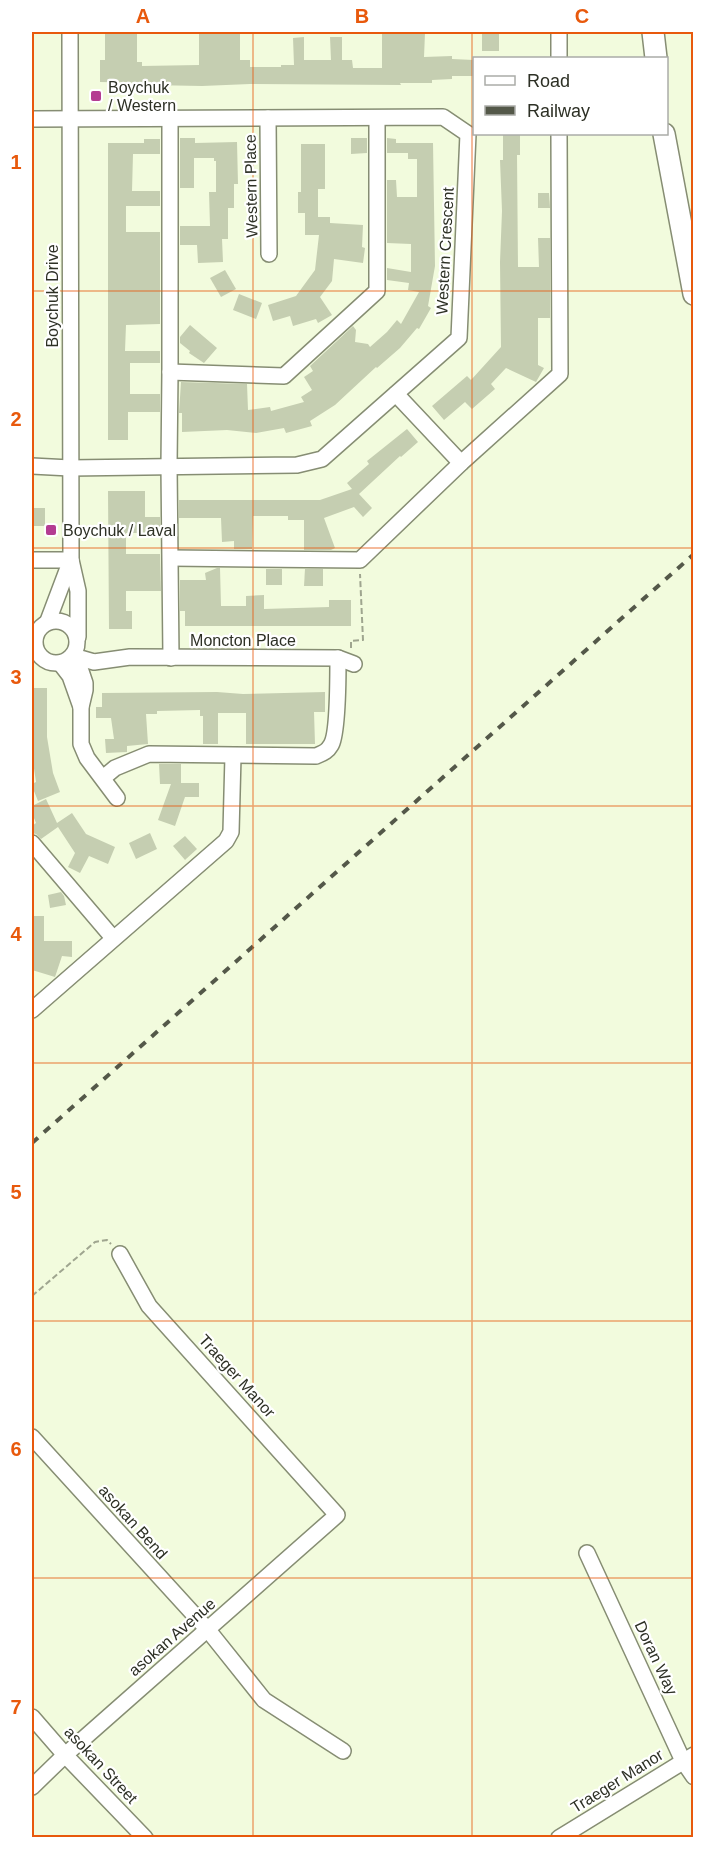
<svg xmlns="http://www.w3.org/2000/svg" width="725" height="1869" viewBox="0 0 725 1869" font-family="Helvetica,sans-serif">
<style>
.building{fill:#c5ceb1}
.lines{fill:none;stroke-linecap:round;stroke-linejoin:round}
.minor-casing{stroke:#868d73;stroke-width:18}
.highway-casing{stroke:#868d73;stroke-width:24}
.path{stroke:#9fa58f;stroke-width:2;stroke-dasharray:6 3;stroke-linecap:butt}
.minor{stroke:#fff;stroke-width:15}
.highway{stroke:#fff;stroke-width:21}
.rail{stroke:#545849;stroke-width:4;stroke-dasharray:8 8;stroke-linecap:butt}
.grid{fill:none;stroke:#e8590c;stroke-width:1.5;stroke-opacity:0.55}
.poi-dot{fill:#b43c92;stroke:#fff;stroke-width:2}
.labels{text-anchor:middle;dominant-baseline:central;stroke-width:4.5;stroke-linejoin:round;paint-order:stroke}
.poi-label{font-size:16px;fill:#2d3025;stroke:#fff;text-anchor:start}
.street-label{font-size:16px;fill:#2d3025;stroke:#fff}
.neatline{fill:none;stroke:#e8590c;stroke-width:2}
.grid-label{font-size:20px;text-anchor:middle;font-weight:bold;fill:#e8590c}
</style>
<rect width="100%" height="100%" fill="#f2fbdd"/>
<g class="building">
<path d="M105,32h32v30h5v4l57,-1v-33h41v28h10v7h31v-2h13l-1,-27 11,-1v23h27l-1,-23h12v23h10l1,8h29v-36l43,1 -1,24 28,-1v3l22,1v16h-22v3l-20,1v3h-32l1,2 -151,-1 -48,2 -53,-1v-2l-49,-1v-22h5z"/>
<rect x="482" y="32" width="17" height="19"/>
<path d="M503,134h17v21h-3l1,112h21l-1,-29h12v80h-12v47l6,3 -8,14 -30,-14 -15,16 4,5 -23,20 -7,-7 -21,18 -12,-14 35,-30 4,4 30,-33 -1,-85 2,-51 -2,-51h3z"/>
<path d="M180,138h15v5l42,-1 1,42h-4v24h-6v31h-6l1,23 -25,1 -1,-18h-17v-19h30l-1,-34h7v-31h-2v-3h-20v30h-14z"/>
<path d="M351,138h16v15l-16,1z"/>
<path d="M387,138l9,1v4h37l2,123 -7,40 3,2 -12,21 -2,-1 -17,20 -23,20 -1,-1 -41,38 -25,16 2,5 -26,7 -2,-5 -28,5 -29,-3 -45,2v-19h-3l2,-31 66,2 1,26 22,-3 1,4 33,-9 -3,-5 11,-7 -8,-13 9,-6 -3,-5 43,-40 3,4 -1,12 13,2 2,3 17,-15 10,-12 4,4 18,-32 -11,-2 1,-7 -22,-3v-12l24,4v-28l-24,-1v-63h9l1,17h20v-38h-9v-6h-21z"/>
<path d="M144,139h16v15h-27l-1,37h28v15h-34v26h34v92l-34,1 -1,26h35v12h-30v31h30v18h-32v28h-20v-297h36z"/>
<path d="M301,144h24v45h-7v28h12v6l33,2 -1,22 3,1 -2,15 -29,-4 -2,22 -12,16 12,18 -14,8 -2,-4 -23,7 -3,-10 -17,5 -5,-16 28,-9 19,-26 4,-35h-14v-22h-7v-21h3z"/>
<path d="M538,193h11l1,15h-12z"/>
<path d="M225,270l11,19 -15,8 -11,-19z"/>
<path d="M239,294l23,9 -6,16 -23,-9z"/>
<path d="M190,325l27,23 -13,15 -15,-10 1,-2 -10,-8v-6z"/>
<path d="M407,429l11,13 -17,15 -1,-1 -41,38 13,14 -9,9 -9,-10 -30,11 11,30 -4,2h-27v-30h-16v-4h-35l-1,33h-18v-8l-12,1 -1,-24h-42v-18h141l32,-11 -5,-6 22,-19 -2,-3z"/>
<path d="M108,491h37v26h15v16h-34v21h34l1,37h-35v20h6v18h-23z"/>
<rect x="32" y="508" width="13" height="18"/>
<path d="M217,568h3l1,38h25v-10l18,-1v14l65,-2v-7h22v26h-166v-15h-5v-31h26l-1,-7z"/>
<rect x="266" y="569" width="16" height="16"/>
<path d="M305,569h18v17h-19z"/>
<path d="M32,688h15v49l6,36 7,19 -22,9 -6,-15v-2l4,-2 -4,-27z"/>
<path d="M217,692l26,2 82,-2v20h-11l1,32h-69v-31h-28v31h-15v-28h-3v-6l-43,1v3h-11l2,30 -21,2v6l-21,1 -1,-14h9l-3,-21h-15v-11h6v-14z"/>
<path d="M159,764h22v19h18v14h-14l-10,29 -17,-6 13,-36h-11z"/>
<path d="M46,799l11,24 15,-10 14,21 29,13 -7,17 -19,-8 -9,17 -12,-6 7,-14 -17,-26 -17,12 -5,-5 -4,-1v-7l4,-3 -4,-10v-7z"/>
<path d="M150,833l7,16 -21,10 -7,-16z"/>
<path d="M185,836l12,13 -12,11 -12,-14z"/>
<path d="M61,892l3,4 2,9 -16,3 -2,-13z"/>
<path d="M32,916h12v25h28v16l-10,-1 -7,21 -23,-7z"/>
</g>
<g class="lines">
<g class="minor-casing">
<g id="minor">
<path d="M70,32l1,528 7,31v46"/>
<path d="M559,32v26"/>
<path d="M170,118v254l-1,94 2,192"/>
<path d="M268,118l1,136"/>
<path d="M32,119l411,-2 25,17 -9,204 -137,121 -25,6 -227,3 -38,-2"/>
<path d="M170,372l114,4 93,-85v-173"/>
<path d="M396,394l65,69"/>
<path d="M171,558l189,2 101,-97 99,-89 -1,-240"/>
<path d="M32,560h39"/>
<circle cx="56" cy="642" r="21"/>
<path d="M48,621l23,-61"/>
<path d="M73,656l21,6 36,-5 208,1 16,6"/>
<path d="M70,659l11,12 4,12v7l-4,17v37l6,14 30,40"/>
<path d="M60,663l10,13 11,31"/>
<path d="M103,778l12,-10 34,-14 167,2c7,-3 11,-4 15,-11 7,-11 7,-71 7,-87"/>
<path d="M32,843l81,95"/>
<path d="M32,1010l194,-169 5,-9 2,-76"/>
<path d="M32,1437l176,193 56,70 79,51"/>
<path d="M587,1553l96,208 11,16"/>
<path d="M32,1717l33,38 80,83"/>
<path d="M32,1787l33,-32 272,-240 -188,-209 -29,-52"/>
<path d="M559,1838l135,-83"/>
</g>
</g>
<g class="highway-casing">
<g id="highway">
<path d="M653,32l3,26"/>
<path d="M664,134l30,160"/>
</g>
</g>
<g class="path">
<path d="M351,648v-7l12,-1 -3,-66"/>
<path d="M32,1296l63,-54 12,-2 4,4"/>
</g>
<use href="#minor" class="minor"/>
<use href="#highway" class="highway"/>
<path class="rail" d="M32,1143l662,-589"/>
</g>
<path class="grid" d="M253,32v1806M472,32v1806M32,291h662M32,548h662M32,806h662M32,1063h662M32,1321h662M32,1578h662"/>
<g class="poi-dot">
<rect x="90" y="90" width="12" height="12" rx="3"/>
<rect x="45" y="524" width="12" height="12" rx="3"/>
</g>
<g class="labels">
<g class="poi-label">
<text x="108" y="87">Boychuk<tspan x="108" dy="18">/ Western</tspan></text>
<text x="63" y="530">Boychuk / Laval</text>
</g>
<g class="street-label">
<text transform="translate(251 186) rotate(-91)">Western Place</text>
<text transform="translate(445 251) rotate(-87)">Western Crescent</text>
<text transform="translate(52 296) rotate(-90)">Boychuk Drive</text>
<text x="243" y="640">Moncton Place</text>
<text transform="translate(237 1376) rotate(48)">Traeger Manor</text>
<text transform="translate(133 1522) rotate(48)">asokan Bend</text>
<text transform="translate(172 1637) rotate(-41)">asokan Avenue</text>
<text transform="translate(656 1658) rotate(65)">Doran Way</text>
<text transform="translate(101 1765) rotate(47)">asokan Street</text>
<text transform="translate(617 1781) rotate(-32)">Traeger Manor</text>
</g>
</g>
<rect width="725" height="1869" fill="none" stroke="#ffffff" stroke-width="66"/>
<rect x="473" y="57" width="195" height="78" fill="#ffffff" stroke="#abaca8" stroke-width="1.5"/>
<rect x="485" y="76" width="30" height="9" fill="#ffffff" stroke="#abaca8" stroke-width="1.5"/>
<text x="527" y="87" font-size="18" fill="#2d3025">Road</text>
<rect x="485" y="106" width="30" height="9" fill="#545849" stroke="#abaca8" stroke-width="1.5"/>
<text x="527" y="117" font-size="18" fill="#2d3025">Railway</text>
<rect x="33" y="33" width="659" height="1803" class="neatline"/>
<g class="grid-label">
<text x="143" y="23">A</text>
<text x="362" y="23">B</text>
<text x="582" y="23">C</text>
<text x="16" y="169">1</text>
<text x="16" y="426">2</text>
<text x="16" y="684">3</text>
<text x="16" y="941">4</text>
<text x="16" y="1199">5</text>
<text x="16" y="1456">6</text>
<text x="16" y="1714">7</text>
</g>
</svg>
